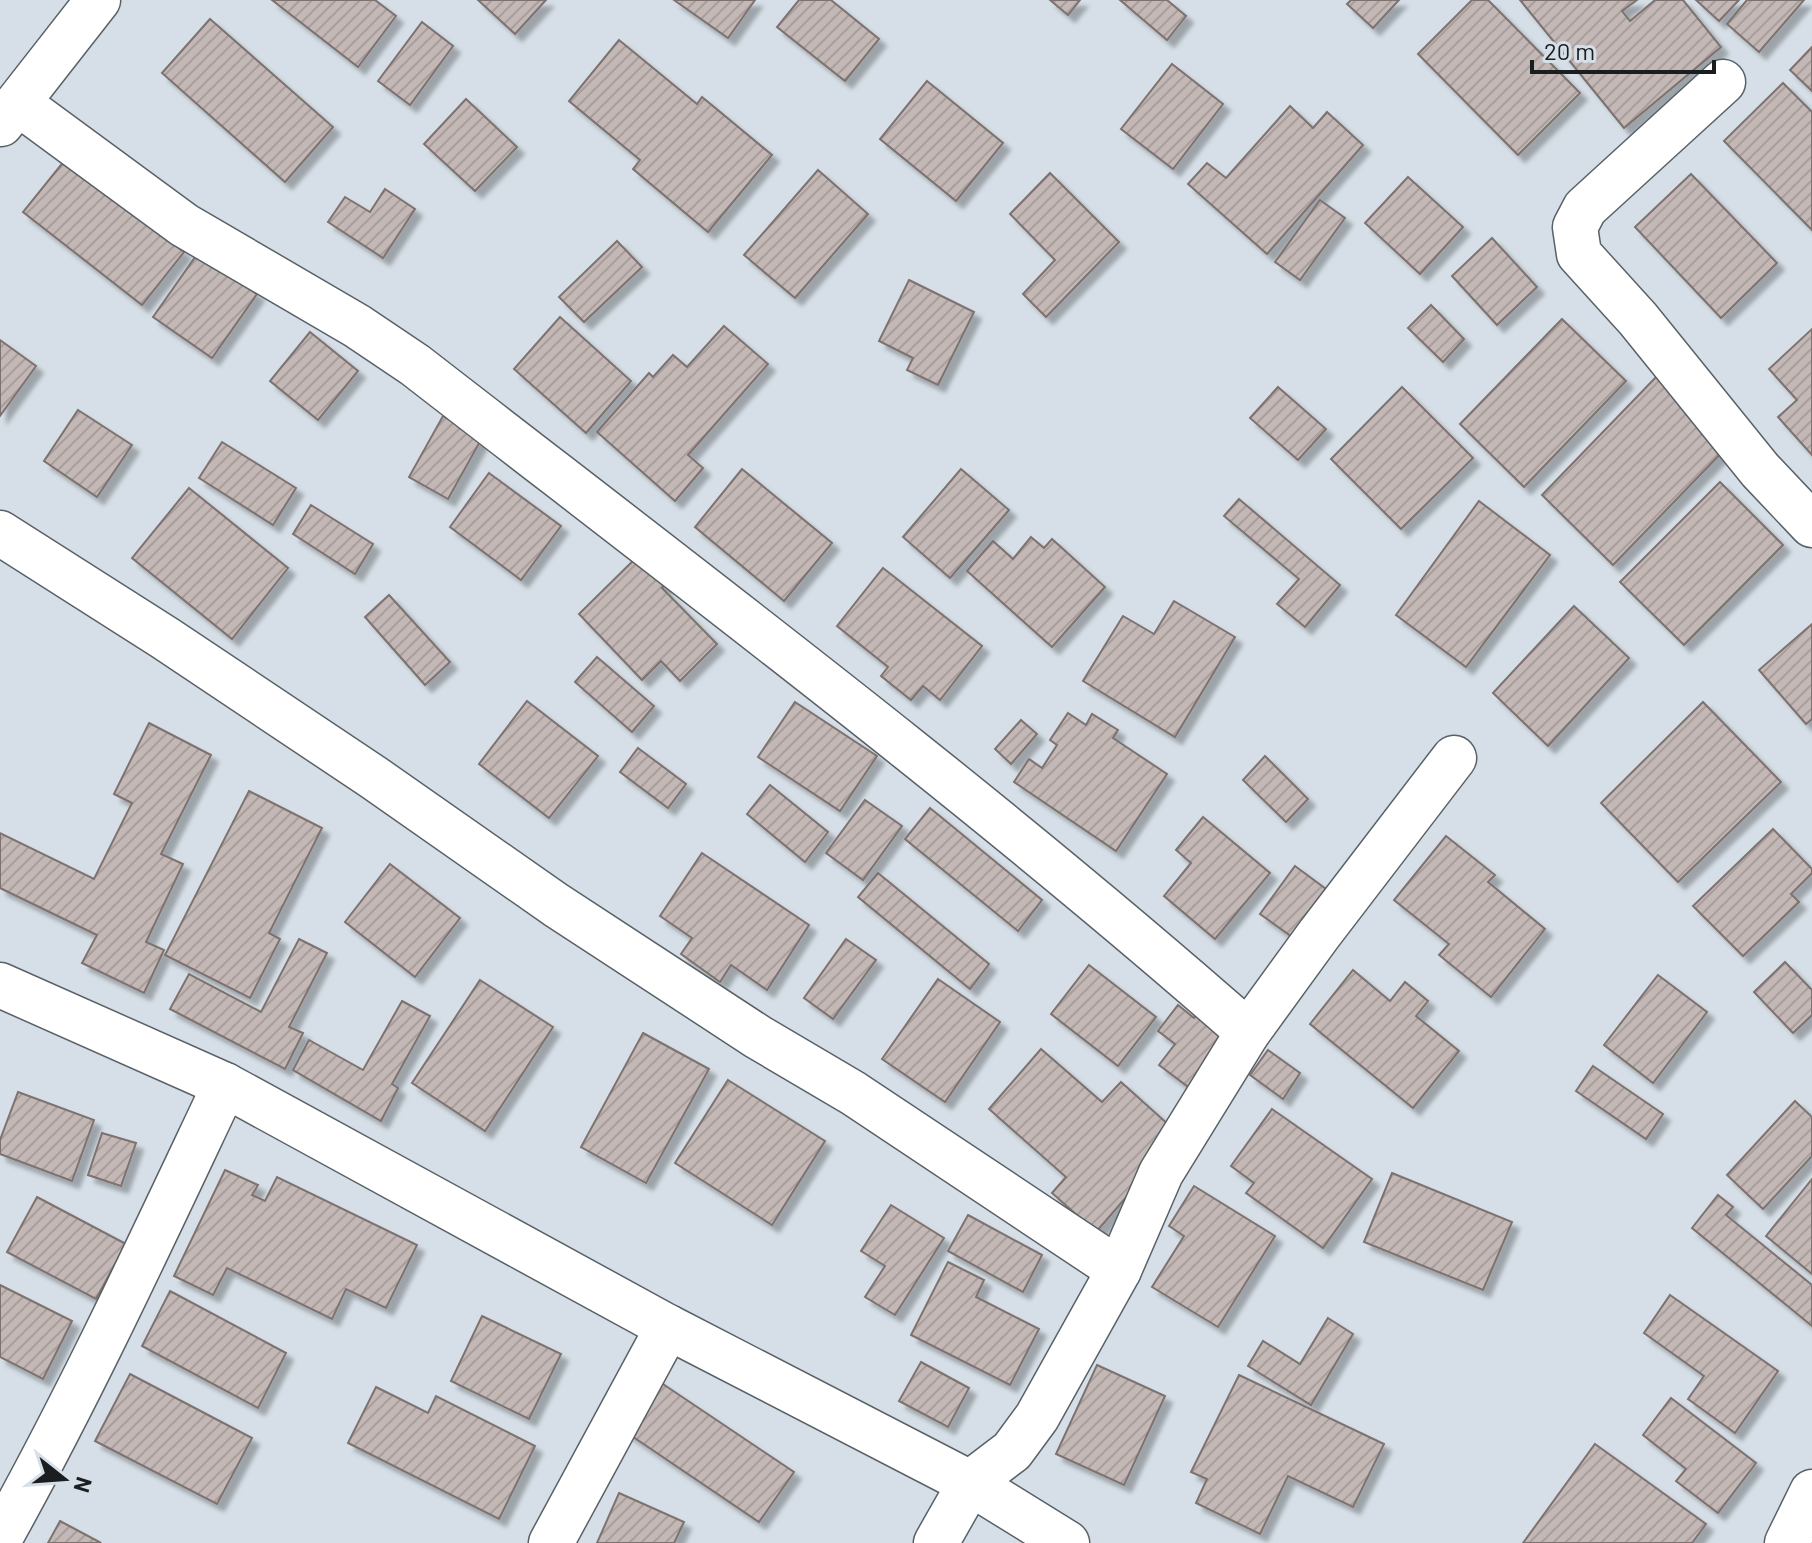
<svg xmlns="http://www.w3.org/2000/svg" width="1812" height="1543" viewBox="0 0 1812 1543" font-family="Barlow,sans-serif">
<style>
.building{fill:url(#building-hatch);stroke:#7d726f;stroke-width:2;filter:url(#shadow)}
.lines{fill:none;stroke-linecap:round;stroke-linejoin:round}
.minor-casing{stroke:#596167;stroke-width:47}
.tertiary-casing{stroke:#596167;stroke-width:47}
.minor{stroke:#fff;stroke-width:44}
.tertiary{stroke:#fff;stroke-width:44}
</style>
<defs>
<pattern id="building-hatch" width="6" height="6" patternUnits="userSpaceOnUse" patternTransform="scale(2)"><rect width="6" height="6" fill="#c4b8b6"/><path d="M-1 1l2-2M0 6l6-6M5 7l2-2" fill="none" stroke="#a89e9c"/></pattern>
<filter id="shadow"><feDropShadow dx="7" dy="7" stdDeviation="2" flood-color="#0004"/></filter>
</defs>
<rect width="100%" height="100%" fill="#d6dfe7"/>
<g class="building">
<path d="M272,0h103l21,16 -38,51z"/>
<path d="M478,0h68l-31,34z"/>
<path d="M674,0h81l-27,38z"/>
<path d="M799,0h32l48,39 -34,42 -68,-54z"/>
<path d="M1050,0h30l-12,15z"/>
<path d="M1120,0h47l19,16 -19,24z"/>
<path d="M1351,0h48l-26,28 -26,-24z"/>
<path d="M1472,0h16l92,93 -62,62 -100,-101z"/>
<path d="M1520,0h117l-15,11 8,10 25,-21h28l38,47 -97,81z"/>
<path d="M1696,0h43l-20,21z"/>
<path d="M1747,0h57l-45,52 -32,-28z"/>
<path d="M210,19l123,108 -48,55 -123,-109z"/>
<path d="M422,22l31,24 -43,59 -32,-24z"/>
<path d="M619,40l78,64 5,-7 70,58 -64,77 -75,-63 7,-9 -71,-59z"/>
<path d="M1812,47v44l-22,-21z"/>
<path d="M1172,64l51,40 -50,65 -52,-40z"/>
<path d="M927,81l76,62 -47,58 -76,-62z"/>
<path d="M1783,83l29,29v118l-88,-89z"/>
<path d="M466,99l51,48 -42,44 -51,-47z"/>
<path d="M1290,106l23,22 14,-16 36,33 -96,109 -79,-70 19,-21 19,15z"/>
<path d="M65,160l119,92 -42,53 -119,-93z"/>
<path d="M818,170l50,44 -73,84 -51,-43z"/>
<path d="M1050,173l69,69 -73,75 -23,-23 32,-34 -45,-46z"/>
<path d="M1691,174l86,89 -56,55 -86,-91z"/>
<path d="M1408,177l55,50 -43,47 -55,-51z"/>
<path d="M385,189l30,20 -32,49 -55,-36 17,-25 25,15z"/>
<path d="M1320,200l25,18 -45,62 -25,-18z"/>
<path d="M1492,238l45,49 -40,38 -45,-49z"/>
<path d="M617,241l25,26 -58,55 -25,-25z"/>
<path d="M198,253l59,41 -45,64 -59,-41z"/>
<path d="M909,280l65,32 -36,73 -31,-15 6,-12 -34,-17z"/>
<path d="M1431,305l33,34 -21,23 -35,-34z"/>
<path d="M560,317l71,64 -45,52 -72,-64z"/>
<path d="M1562,319l64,62 -102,106 -64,-63z"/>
<path d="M724,326l44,38 -80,91 15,13 -28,33 -78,-69 52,-59 4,4 20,-22 14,12z"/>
<path d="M1812,329v126l-34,-38 19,-17 -28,-31z"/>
<path d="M310,332l48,39 -40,49 -48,-39z"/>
<path d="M0,340l36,26 -36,50z"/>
<path d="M1659,374l71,70 -117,121 -71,-70z"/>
<path d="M1278,387l48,42 -28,31 -48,-42z"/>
<path d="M1402,387l71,71 -72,71 -70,-70z"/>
<path d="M78,410l54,35 -35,52 -53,-36z"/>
<path d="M443,416l39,22 -34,61 -39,-22z"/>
<path d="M222,442l74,46 -23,37 -74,-47z"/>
<path d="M742,469l90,74 -48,58 -89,-74z"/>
<path d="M961,469l48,41 -59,68 -47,-41z"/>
<path d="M489,473l72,53 -40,54 -71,-53z"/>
<path d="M1720,482l63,63 -99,100 -64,-63z"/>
<path d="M189,488l99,80 -56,71 -100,-81z"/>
<path d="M1239,499l101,86 -35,42 -28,-23 22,-25 -75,-63z"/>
<path d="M1479,501l71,54 -84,112 -70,-52z"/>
<path d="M311,505l62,39 -18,30 -62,-40z"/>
<path d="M1031,537l13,11 8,-9 53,48 -53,60 -85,-76 26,-30 20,18z"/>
<path d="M644,550l28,28 -10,10 55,56 -37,37 -19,-20 -19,19 -63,-66z"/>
<path d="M883,568l99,78 -42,54 -17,-14 -12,14 -30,-24 7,-9 -51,-41z"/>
<path d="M389,595l61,67 -25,23 -60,-68z"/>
<path d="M1174,601l61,36 -60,100 -92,-56 40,-65 31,18z"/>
<path d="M1574,606l55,52 -81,88 -55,-53z"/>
<path d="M1812,624v95l-6,5 -47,-54z"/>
<path d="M597,657l57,49 -22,26 -57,-50z"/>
<path d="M527,701l71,55 -49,62 -70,-54z"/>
<path d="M795,702l82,54 -37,55 -82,-54z"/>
<path d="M1703,702l78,80 -103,100 -77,-79z"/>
<path d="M1068,713l18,12 6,-11 26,16 -5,8 54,36 -51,77 -102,-69 15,-23 13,9 15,-23 -7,-5z"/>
<path d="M1021,720l16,14 -26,30 -16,-15z"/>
<path d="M149,723l62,32 -50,99 22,10 -37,78 18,8 -20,43 -62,-30 15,-28 -97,-47v-55l94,46 38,-76 -18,-9z"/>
<path d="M638,748l48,36 -18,24 -48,-36z"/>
<path d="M1265,756l43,43 -22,23 -43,-42z"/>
<path d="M770,785l58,47 -23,30 -58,-48z"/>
<path d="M249,791l73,37 -53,105 11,6 -30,59 -85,-43z"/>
<path d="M865,800l37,26 -39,54 -37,-27z"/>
<path d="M930,808l112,92 -24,31 -113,-92z"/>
<path d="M1203,817l67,56 -55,66 -51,-43 27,-33 -15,-13z"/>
<path d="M1773,829l39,40v4l-21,21 8,8 -56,54 -50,-50z"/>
<path d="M1446,836l49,39 -7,7 57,47 -54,68 -52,-42 10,-11 -55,-44z"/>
<path d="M702,853l107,72 -42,65 -36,-25 -11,17 -39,-28 11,-16 -32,-22z"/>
<path d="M390,864l70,54 -45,59 -70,-55z"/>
<path d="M1295,866l35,26 -35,47 -35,-25z"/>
<path d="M878,873l111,91 -19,25 -112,-92z"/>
<path d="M299,939l28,14 -38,74 14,6 -18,36 -115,-60 19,-35 72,38z"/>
<path d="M846,939l30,21 -43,59 -29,-21z"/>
<path d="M1785,962l27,28v25l-19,18 -39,-41z"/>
<path d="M1089,965l67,52 -38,49 -67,-52z"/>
<path d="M1353,970l37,31 15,-19 23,19 -12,15 43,35 -46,57 -103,-84z"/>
<path d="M1658,975l49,37 -54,71 -49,-38z"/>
<path d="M938,979l62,43 -55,80 -63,-43z"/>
<path d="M480,980l73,47 -68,104 -73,-48z"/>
<path d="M402,1001l28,15 -38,68 6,4 -17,33 -88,-51 16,-30 54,30z"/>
<path d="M1178,1005l16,13 5,-5 32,25 -40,51 -32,-24 16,-21 -17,-13z"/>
<path d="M643,1033l66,36 -63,114 -65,-36z"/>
<path d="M1041,1049l61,53 19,-20 59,53 -84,97 -44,-39 14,-16 -77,-68z"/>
<path d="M1268,1050l32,23 -17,26 -33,-24z"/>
<path d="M1593,1066l70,48 -17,25 -70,-48z"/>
<path d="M728,1080l97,61 -53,84 -97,-62z"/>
<path d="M18,1092l76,28 -22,61 -72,-27v-14z"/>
<path d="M1795,1101l17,16v39l-49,53 -36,-34z"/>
<path d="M1272,1109l100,70 -49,69 -77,-55 8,-10 -23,-17z"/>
<path d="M102,1133l34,10 -15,43 -33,-11z"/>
<path d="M225,1170l33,15 -6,10 13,6 12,-24 140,68 -31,63 -40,-19 -14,30 -105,-51 -14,27 -39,-19z"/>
<path d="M1392,1173l120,49 -29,68 -119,-48z"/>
<path d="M1812,1179v95l-46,-38z"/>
<path d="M1194,1186l81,50 -57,91 -66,-40 32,-51 -15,-10z"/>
<path d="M1718,1195l15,12 -7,8 86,70v41l-120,-98z"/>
<path d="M37,1197l89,47 -30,55 -89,-47z"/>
<path d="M891,1205l53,33 -49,77 -30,-18 20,-31 -24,-15z"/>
<path d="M968,1215l74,40 -19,37 -75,-41z"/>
<path d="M948,1262l36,18 -8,17 63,32 -29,56 -99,-50z"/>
<path d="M0,1285l72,36 -29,58 -43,-22z"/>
<path d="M170,1291l116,62 -28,55 -116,-62z"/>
<path d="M1670,1295l108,76 -43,62 -47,-34 16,-23 -60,-43z"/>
<path d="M482,1316l79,38 -32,65 -78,-38z"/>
<path d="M1328,1318l25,16 -42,71 -63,-39 15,-25 37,23z"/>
<path d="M921,1362l48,26 -21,39 -49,-26z"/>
<path d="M1097,1365l68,31 -41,89 -68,-31z"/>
<path d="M130,1374l122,64 -35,66 -122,-63z"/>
<path d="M1239,1375l145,69 -31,63 -65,-31 -28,58 -64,-31 11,-24 -16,-7z"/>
<path d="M651,1376l143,96 -35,50 -142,-96z"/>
<path d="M376,1387l52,26 8,-17 99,50 -36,73 -151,-76z"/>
<path d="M1671,1398l85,65 -38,50 -42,-32 10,-12 -43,-34z"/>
<path d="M1595,1444l111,80 -14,19h-169z"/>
<path d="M619,1493l65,29 -10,21h-77z"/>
<path d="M60,1521l41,22h-53z"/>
</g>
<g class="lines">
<g class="minor-casing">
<g id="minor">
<path d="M1723,82l-138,126 -10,19 4,27 59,65 122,151 52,55"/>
<path d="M18,103l166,122 173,101 58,39c281,218 566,432 833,667"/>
<path d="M1,124l97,-124"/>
<path d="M0,533l165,105 208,139 183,128 202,132 95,56 266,177"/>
<path d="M970,1483l42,-32 25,-34 82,-147 42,-97 87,-141 72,-99 134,-175"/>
<path d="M0,1538c82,-147 153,-301 225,-453"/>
<path d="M551,1543l117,-216"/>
<path d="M936,1543l34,-60 97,60"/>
<path d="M1787,1543l25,-51"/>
</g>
</g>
<g class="tertiary-casing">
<path id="tertiary" d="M0,985l225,100 443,242 302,156"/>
</g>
<use href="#minor" class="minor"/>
<use href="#tertiary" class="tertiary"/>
</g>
<g transform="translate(64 1479) rotate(107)" stroke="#d6dfe7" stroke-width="6" paint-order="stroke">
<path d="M0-6L14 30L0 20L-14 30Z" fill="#1b1e21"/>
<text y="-12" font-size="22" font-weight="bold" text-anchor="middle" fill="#1b1e21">N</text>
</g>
<path d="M1532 60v12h182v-12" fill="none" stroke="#1b1e21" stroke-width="4"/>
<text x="1544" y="60" font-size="24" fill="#1b1e21" stroke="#d6dfe7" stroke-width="6" paint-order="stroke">20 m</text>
</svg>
